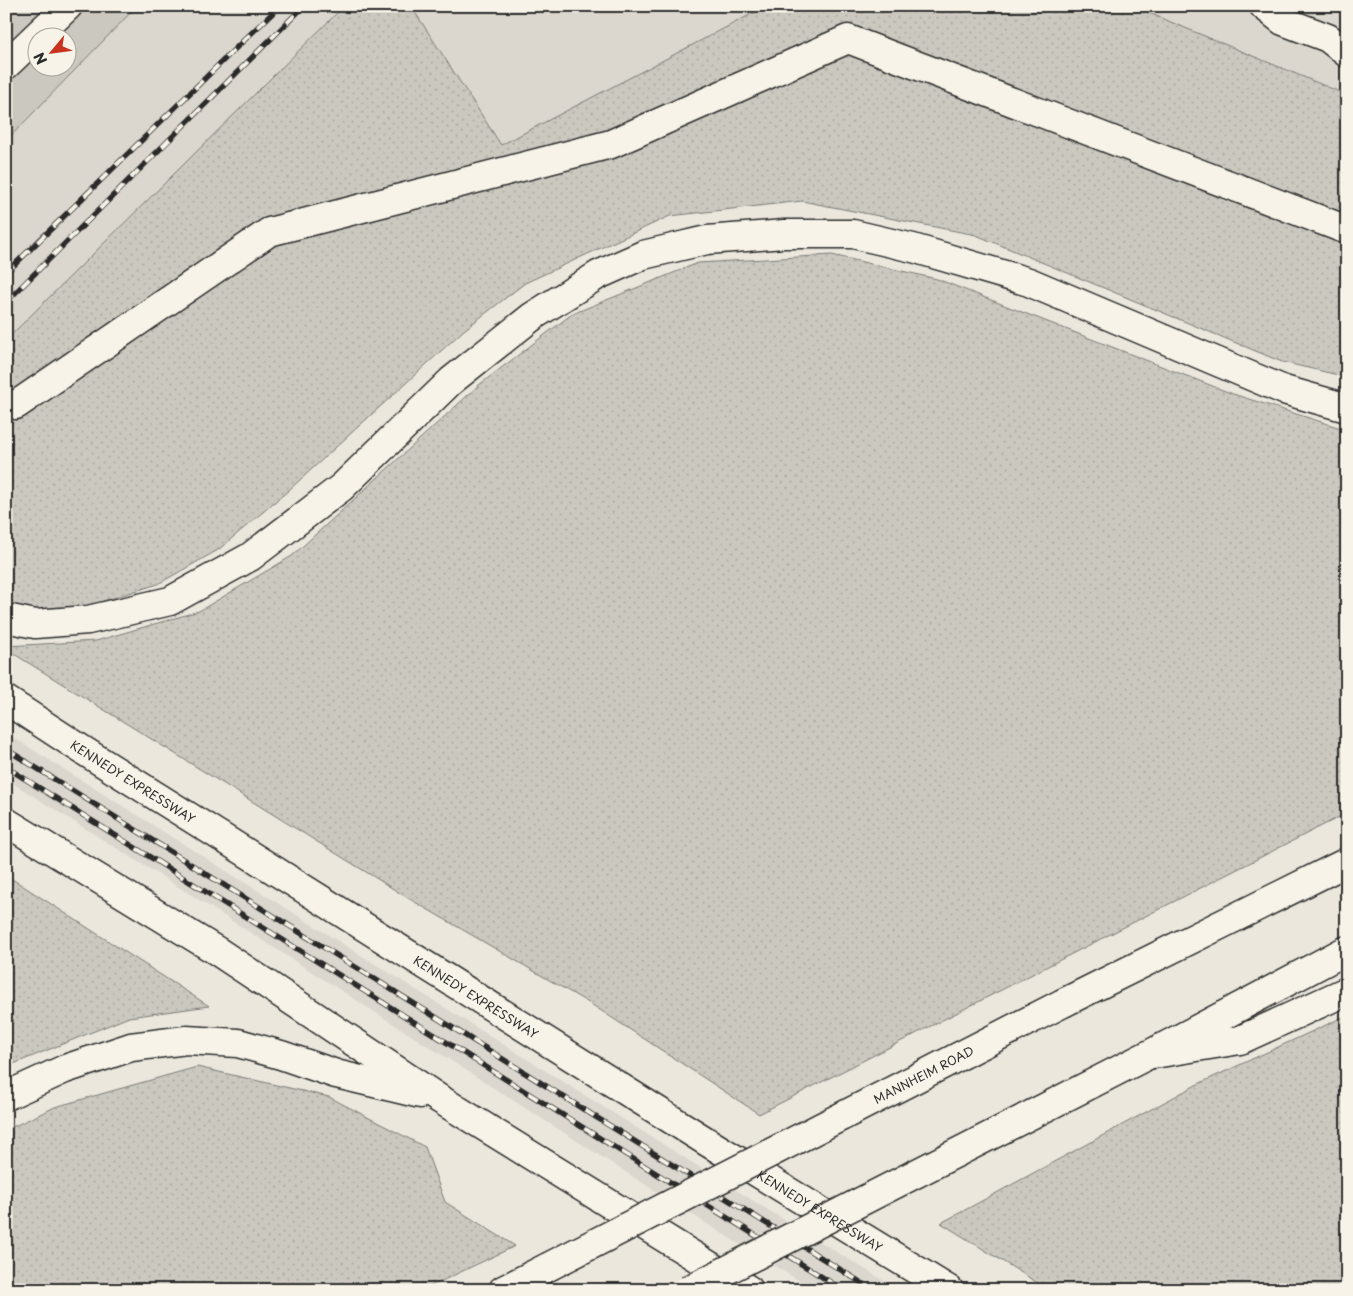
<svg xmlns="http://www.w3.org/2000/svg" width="1353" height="1296" viewBox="0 0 1353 1296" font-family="'Playpen Sans',sans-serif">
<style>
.built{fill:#dbd7ce}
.grass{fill:url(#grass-dots);stroke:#7b7a75}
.garden{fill:#cbc8bf;stroke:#7b7a75;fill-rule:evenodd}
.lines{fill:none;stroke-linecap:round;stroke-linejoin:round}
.minor-casing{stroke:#2b2b2b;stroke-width:31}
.major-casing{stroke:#2b2b2b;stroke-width:31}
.highway-casing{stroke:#2b2b2b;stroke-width:31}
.minor{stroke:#f7f3e8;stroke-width:28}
.major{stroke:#f7f3e8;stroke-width:28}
.highway{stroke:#f7f3e8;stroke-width:28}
.rail-casing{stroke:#2b2b2b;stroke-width:5.5}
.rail{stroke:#f7f3e8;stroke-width:4;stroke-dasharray:11;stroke-linecap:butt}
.major-bridge-casing{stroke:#2b2b2b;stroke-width:31;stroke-linecap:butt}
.major-bridge{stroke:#f7f3e8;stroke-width:28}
.labels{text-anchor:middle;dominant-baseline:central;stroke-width:4;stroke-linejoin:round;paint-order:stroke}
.street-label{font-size:12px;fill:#2b2b2b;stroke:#f7f3e8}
</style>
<defs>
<pattern id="grass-dots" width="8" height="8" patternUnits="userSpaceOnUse" patternTransform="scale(1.25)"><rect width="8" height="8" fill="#cbc8bf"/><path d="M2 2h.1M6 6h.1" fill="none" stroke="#aeaca4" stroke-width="1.8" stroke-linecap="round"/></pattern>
</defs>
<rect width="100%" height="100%" fill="#ebe7dd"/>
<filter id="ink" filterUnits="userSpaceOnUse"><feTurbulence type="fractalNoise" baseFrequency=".02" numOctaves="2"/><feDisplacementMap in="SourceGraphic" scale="10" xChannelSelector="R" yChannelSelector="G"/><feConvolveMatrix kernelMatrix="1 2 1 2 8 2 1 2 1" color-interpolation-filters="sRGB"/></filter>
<g filter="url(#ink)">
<g class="built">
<path d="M137,6h1210v340l-522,-169 -171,23 -648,385v-444z"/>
<path d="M6,733l754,472 139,85h-85l-96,-59 -522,-333 -190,-119z"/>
</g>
<g class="grass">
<path d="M344,6h67l90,139 266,-139h365l215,89v282l-65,-15 -306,-127 -174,-34 -132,15 -145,67 -61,47 -175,160 -71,60 -60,34 -84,26 -68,1v-271z"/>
<path d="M832,255l105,24 296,115 114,36v383l-588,301 -165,-108 -186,-108 -402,-249v-3l90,-5 103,-30 93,-55 187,-171 93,-71 126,-51z"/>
<path d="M6,875l203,131 -80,11 -123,50z"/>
<path d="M1347,1017v273h-298l-108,-67 255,-138 145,-67z"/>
<path d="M197,1067l132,30 96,50 20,55 70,44 -92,44h-417v-160l49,-23z"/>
</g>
<path class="garden" d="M6,6h131l-131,135zM38,38h30v30h-30z"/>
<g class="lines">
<g class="minor-casing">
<g id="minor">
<path d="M1264,6l19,15 45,17 19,15"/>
<path d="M6,65l62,-59"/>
<path d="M16,405l253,-173 342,-88 237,-105 499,191"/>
</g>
</g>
<g class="major-casing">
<g id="major">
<path d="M1065,1002l282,-140"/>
<path d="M1154,1052l193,-102"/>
<path d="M503,1290l45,-23"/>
</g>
</g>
<g class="highway-casing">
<g id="highway">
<path d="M6,618l29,6 53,-4 82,-19 80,-44 92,-70 109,-106 82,-65 65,-41 45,-20 64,-15 77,-6h69l60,14 116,34 255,108 63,18"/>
<path id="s1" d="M6,700l75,49 628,394 240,147"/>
<path d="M6,822l211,129 221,147 311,192"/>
<path d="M1148,1055l92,-15 107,-49"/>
<path d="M6,1096l59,-27 66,-22 55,-7 52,3 43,12 55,19 84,20"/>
</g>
</g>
<use href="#minor" class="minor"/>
<use href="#major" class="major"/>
<use href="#highway" class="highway"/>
<g class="rail-casing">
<g id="rail">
<path d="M6,273l234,-229 40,-38"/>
<path d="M6,302l298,-296"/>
<path d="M6,749l867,541"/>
<path d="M6,767l837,523"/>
</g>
</g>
<use href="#rail" class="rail"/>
<g class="major-bridge-casing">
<g id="major-bridge">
<path id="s2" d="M548,1267l517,-265"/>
<path d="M688,1290l460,-235"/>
</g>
</g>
<use href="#major-bridge" class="major-bridge"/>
</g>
</g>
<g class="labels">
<g class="street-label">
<text stroke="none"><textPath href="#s1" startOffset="151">KENNEDY EXPRESSWAY</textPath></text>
<text stroke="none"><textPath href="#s1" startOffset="556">KENNEDY EXPRESSWAY</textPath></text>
<text stroke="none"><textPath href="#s2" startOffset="422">MANNHEIM ROAD</textPath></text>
<text stroke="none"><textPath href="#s1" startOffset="961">KENNEDY EXPRESSWAY</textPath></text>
</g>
</g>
<rect width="1353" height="1296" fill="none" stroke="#f7f3e8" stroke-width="25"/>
<rect x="12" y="12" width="1328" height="1271" fill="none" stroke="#2b2b2b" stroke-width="2" filter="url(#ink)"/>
<g transform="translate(52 52) rotate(241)"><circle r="24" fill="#f7f3e8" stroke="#a5a39c"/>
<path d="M0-4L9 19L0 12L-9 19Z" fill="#c8321e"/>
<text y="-8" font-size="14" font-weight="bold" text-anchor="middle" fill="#2b2b2b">N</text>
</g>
</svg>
